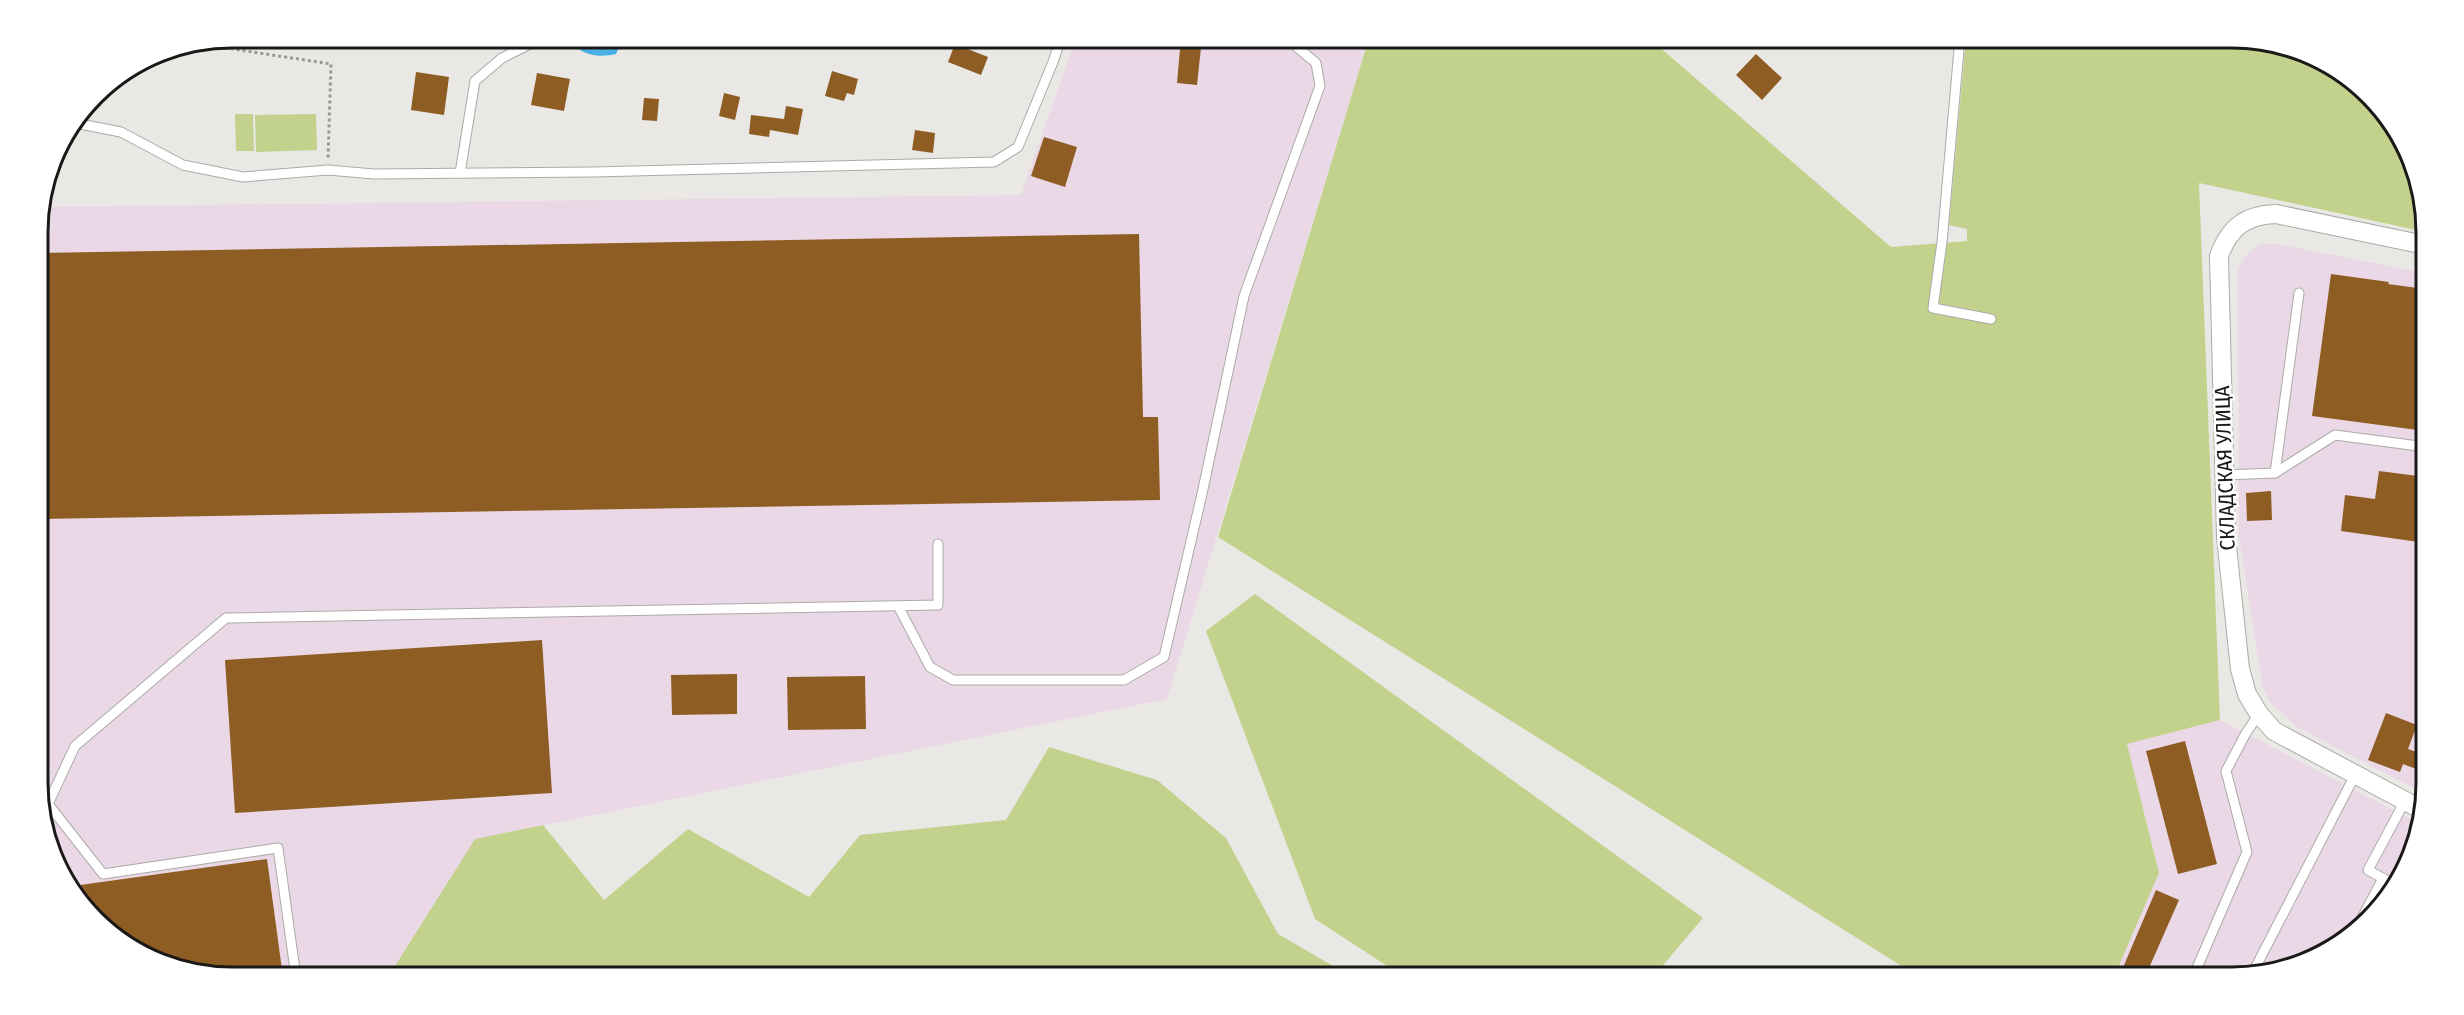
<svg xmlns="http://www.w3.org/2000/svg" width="2464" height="1015" viewBox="0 0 2464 1015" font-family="'Fira Sans Condensed',sans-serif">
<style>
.industrial{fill:#ebd8e7}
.green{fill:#c2d28d}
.water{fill:#4bb0e4}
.building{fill:#8e5d24}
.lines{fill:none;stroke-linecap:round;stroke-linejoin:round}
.service-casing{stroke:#acaaa7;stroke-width:11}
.minor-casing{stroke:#acaaa7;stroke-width:20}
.path{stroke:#989794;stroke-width:3;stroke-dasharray:3 3;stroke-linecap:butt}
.service{stroke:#fff;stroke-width:9}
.minor{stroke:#fff;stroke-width:18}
.labels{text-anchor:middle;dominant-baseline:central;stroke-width:5;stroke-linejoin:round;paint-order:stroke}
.street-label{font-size:21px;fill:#1a1918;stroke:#fff}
.rim{fill:none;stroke:#1a1918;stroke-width:3}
</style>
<rect width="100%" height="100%" fill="#eae8e5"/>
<g class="industrial">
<path d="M1076,38h293l-202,661 -691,140 -88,138h-156l-63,-10 -84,-56 -44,-90 -3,-602 3,-12 980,-12z"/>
<path d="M2260,244h17l148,29 1,510 -1,11 -128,-67 -28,-26 -7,-17 -23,-147 -1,-269 8,-13z"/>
<path d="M2220,720l200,104 -4,22 -29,55 -37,37 -55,29 -50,10h-131l45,-104 -32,-129z"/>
</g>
<g class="green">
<path d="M1369,38h280l242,209 76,-6v-12l-18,-4 17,-187h266l63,10 84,56 33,53 13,49v26l-226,-49 21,537 -93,24 32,129 -45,104h-195l-701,-440z"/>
<path d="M235,114h18l1,37h-18z"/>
<path d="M316,114l1,36 -61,2 -1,-37z"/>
<path d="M1255,594l448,324 -50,59h-249l-89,-58 -109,-288z"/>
<path d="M1049,747l108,33 69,58 52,96 74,43h-964l87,-138 68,-14 61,75 84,-71 121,68 51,-62 146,-15z"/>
</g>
<path class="water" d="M572,38h51l-7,16c-16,4 -39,2 -44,-16z"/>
<g class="building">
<path d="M1181,38h21l-5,47 -20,-2z"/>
<path d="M955,44l33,13 -7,18 -33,-13z"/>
<path d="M1756,54l26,24 -20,22 -26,-25z"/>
<path d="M832,71l26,8 -4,16 -7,-2 -3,8 -19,-5z"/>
<path d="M416,72l33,5 -5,38 -33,-5z"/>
<path d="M537,73l33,6 -6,32 -33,-6z"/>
<path d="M724,93l16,4 -5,23 -16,-4z"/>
<path d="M644,98l15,1 -2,22 -15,-1z"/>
<path d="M786,106l17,3 -5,26 -28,-5 -1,7 -20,-3 2,-19 33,4z"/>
<path d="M915,130l20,3 -2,20 -21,-3z"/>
<path d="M1044,137l33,10 -12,40 -34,-11z"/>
<path d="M1139,234l4,183h15l2,83 -1120,19 -2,-266z"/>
<path d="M2331,274l58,8 -1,2 37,5v142l-113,-15z"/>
<path d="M2379,471l47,6v66l-85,-12 4,-36 30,4z"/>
<path d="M2271,491l1,29 -25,1 -1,-28z"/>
<path d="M542,640l10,153 -317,20 -10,-153z"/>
<path d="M737,674v40l-65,1 -1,-40z"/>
<path d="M865,676l1,53 -78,1 -1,-53z"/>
<path d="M2386,713l31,12 -9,24 14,5 -6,15 -13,-5 -3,8 -32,-12z"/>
<path d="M2185,741l32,123 -39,10 -32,-123z"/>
<path d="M267,859l16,118 -51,1 -63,-11 -83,-56 -13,-25z"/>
<path d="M2156,890l23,10 -34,77h-26z"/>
</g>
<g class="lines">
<g class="service-casing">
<g id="service">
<path d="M1960,38l-18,204 -9,66 58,11"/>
<path d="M75,123l46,9 62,33 60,12 85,-7 46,4 219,-2 401,-10 24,-15 35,-85 8,-24"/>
<path d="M460,173l15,-92 27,-23 40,-20"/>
<path d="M2275,473l24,-180"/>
<path d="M2224,475l51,-2 60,-38 91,12"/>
<path d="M898,606l32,61 23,13h171l40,-23 38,-163 42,-198 76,-210 -4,-23 -30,-25"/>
<path d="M48,804l55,70 175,-26 18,129"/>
<path d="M41,805l7,-1 27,-58 151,-128 712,-13v-61"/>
<path d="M2395,885l-27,-15 37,-69"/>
<path d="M2353,935l30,-57"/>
<path d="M2251,976l104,-201"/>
<path d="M2193,977l54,-125 -21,-81 20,-38 13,-19"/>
</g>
</g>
<g class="minor-casing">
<path id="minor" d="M2422,810l-148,-79 -15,-17 -12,-20 -7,-25 -14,-132 -7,-281c10,-28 26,-41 57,-42l149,31"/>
</g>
<path class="path" d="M207,45l124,19 -3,95"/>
<use href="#service" class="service"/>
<use href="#minor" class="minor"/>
</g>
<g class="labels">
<g class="street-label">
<text transform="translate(2225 468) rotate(-92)">СКЛАДСКАЯ УЛИЦА</text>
</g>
</g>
<path d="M0 0H2464V1015H0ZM232 48H2232A184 184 0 0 1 2416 232V783A184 184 0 0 1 2232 967H232A184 184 0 0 1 48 783V232A184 184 0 0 1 232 48Z" fill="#fff" fill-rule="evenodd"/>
<path class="rim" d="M232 48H2232A184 184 0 0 1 2416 232V783A184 184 0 0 1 2232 967H232A184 184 0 0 1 48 783V232A184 184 0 0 1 232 48Z"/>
</svg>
